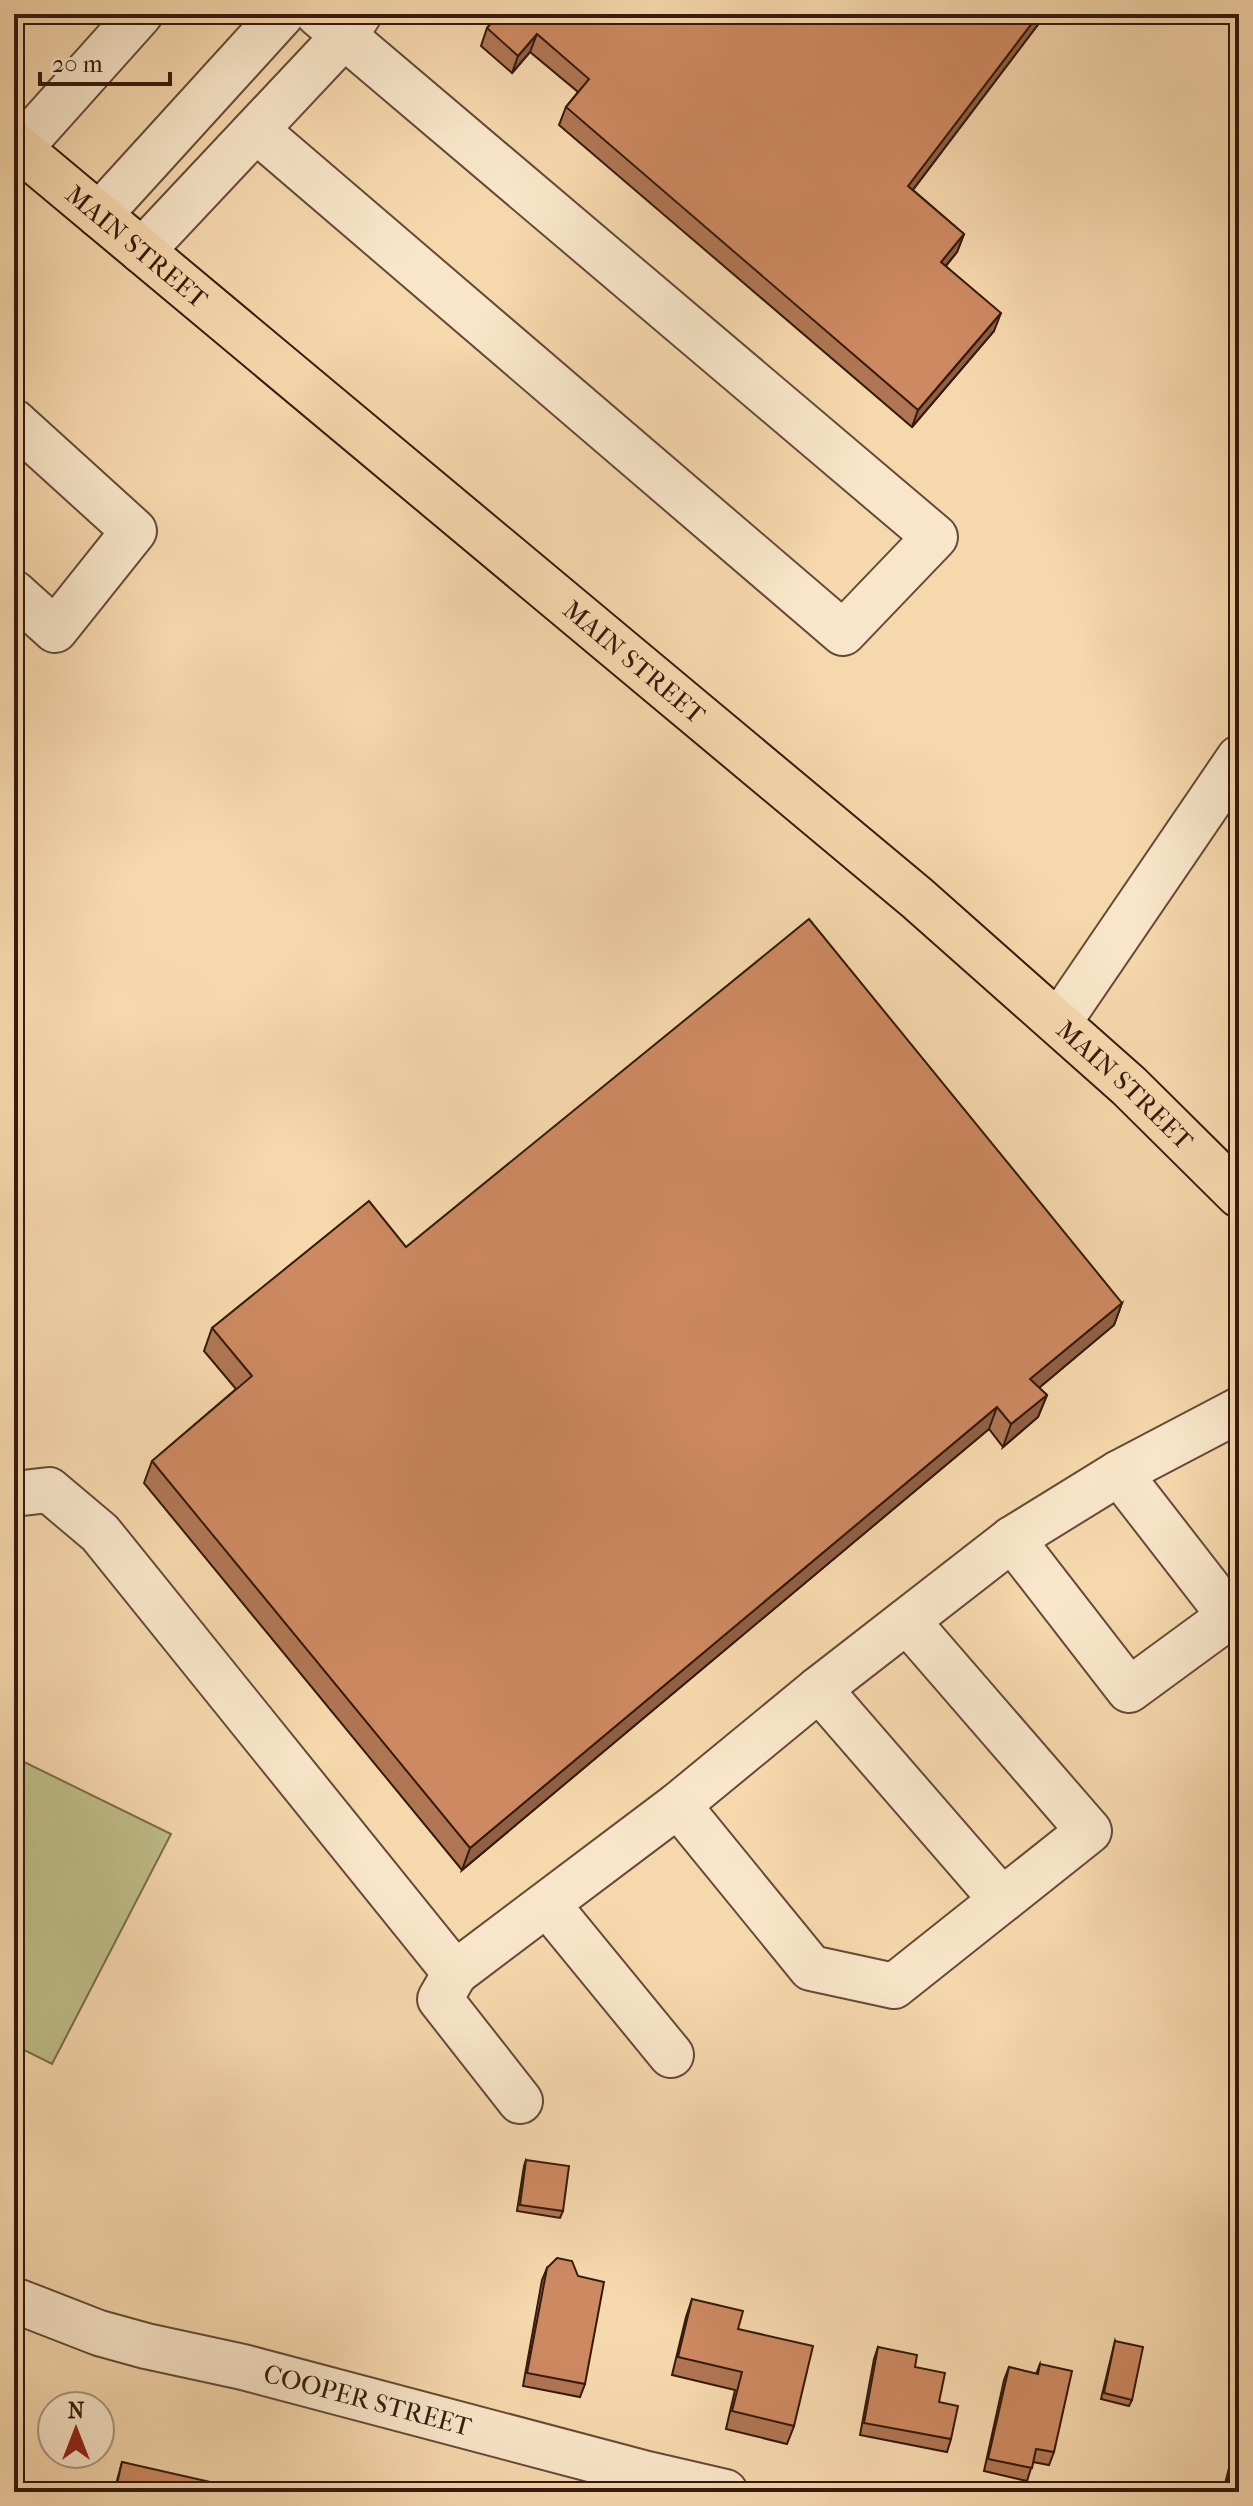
<svg xmlns="http://www.w3.org/2000/svg" width="1253" height="2506" viewBox="0 0 1253 2506" font-family="'IM FELL French Canon',serif">
<style>
.green{fill:#c0be88;stroke:#7a6c4b;stroke-width:2}
.lines{fill:none;stroke-linecap:round;stroke-linejoin:round}
.minor-casing{stroke:#654a36;stroke-width:48}
.major-casing{stroke:#351a0e;stroke-width:48}
.minor{stroke:#f9e6ca;stroke-width:44}
.major{stroke:#f6d8ad;stroke-width:44}
.wall{fill:#b07653;stroke:#351a0e;stroke-width:2}
.shaded-wall{fill:#906044;stroke:#351a0e;stroke-width:2}
.building{fill:#cd8961;stroke:#351a0e;stroke-width:2}
.labels{text-anchor:middle;dominant-baseline:central;stroke-width:8;stroke-linejoin:round;paint-order:stroke}
.street-label{font-size:26px;fill:#351a0e;stroke:#f9e6ca}
</style>
<rect width="100%" height="100%" fill="#f6d8ad"/>
<filter id="stains"><feTurbulence type="fractalNoise" baseFrequency=".0025" numOctaves="4"/><feColorMatrix values="0 0 0 0 .2 0 0 0 0 .09 0 0 0 0 .02 0 0 0 .5 -.17"/></filter>
<radialGradient id="worn" r=".72"><stop offset=".6" stop-color="#630" stop-opacity="0"/><stop offset="1" stop-color="#630" stop-opacity=".3"/></radialGradient>
<path class="green" d="M14,1757l157,77 -119,230 -38,-19z"/>
<g class="lines">
<g class="minor-casing">
<g id="minor">
<path d="M256,130l587,503 92,-96 -617,-523"/>
<path d="M20,148l120,-134"/>
<path d="M99,215l183,-201"/>
<path d="M142,251l202,-215 15,-22"/>
<path d="M14,422l120,109 -79,99 -41,-37"/>
<path d="M1059,1022l180,-264"/>
<path d="M14,1494l35,-4 51,43 355,440 223,-168 141,-116 193,-150 107,-66 120,-63"/>
<path d="M1012,1539l117,151 101,-74 -111,-143"/>
<path d="M819,1689l183,211"/>
<path d="M678,1805l133,163 83,18 195,-155 -182,-210"/>
<path d="M548,1905l123,150"/>
<path d="M455,1973l-15,26 80,102"/>
<path id="s1" d="M14,2300l85,33 47,13 97,21 404,107 78,18"/>
</g>
</g>
<g class="major-casing">
<g id="major">
<path id="s2" d="M14,144l903,754 212,188 110,109"/>
</g>
</g>
<use href="#minor" class="minor"/>
<use href="#major" class="major"/>
</g>
<g class="wall">
<path d="M479,14h567l-133,176 51,44 -7,18 -11,14 48,65 -82,96 -353,-302 7,-18 12,-15 -48,-40 -18,21 -31,-27 6,-18 4,-5z"/>
<path d="M406,1247l716,56 -8,22 -75,63 8,7 -9,22 -35,30 -14,-18 -527,441 -318,-387 8,-22 84,-72 -32,-38 8,-23z"/>
<path d="M526,2160l37,51 -3,7 -43,-7 7,-45z"/>
<path d="M547,2268l38,116 -5,13 -57,-11 19,-106z"/>
<path d="M692,2299l46,30 56,97 -7,18 -61,-15 9,-39 -63,-15 14,-58z"/>
<path d="M1115,2341l17,59 -3,6 -28,-7z"/>
<path d="M878,2347l37,20 24,35 12,37 -4,13 -87,-17 14,-76z"/>
<path d="M1040,2364l14,88 -5,13 -16,-3 -6,19 -43,-10 20,-91 5,-13 27,7z"/>
<path d="M1237,2439l2,53h-16l10,-40z"/>
<path d="M122,2462l105,30h-113z"/>
</g>
<g class="shaded-wall">
<path d="M1039,14h7l-144,190 6,-18z"/>
<path d="M537,34l-7,18 -18,21 6,-17z"/>
<path d="M964,234l-7,18 -23,28 7,-18z"/>
<path d="M1001,313l-7,18 -82,96 6,-17z"/>
<path d="M1122,1303l-8,22 -92,77 8,-23z"/>
<path d="M1047,1395l-9,22 -35,30 8,-23z"/>
<path d="M997,1407l-8,22 -527,441 8,-22z"/>
</g>
<g class="building">
<path d="M499,14h540l-131,172 56,48 -23,28 60,51 -83,97 -352,-303 23,-28 -52,-45 -19,22 -31,-28z"/>
<path d="M809,919l313,384 -92,76 17,16 -36,29 -14,-17 -527,441 -318,-387 100,-85 -40,-48 157,-127 37,46z"/>
<path d="M526,2160l43,6 -6,45 -43,-6z"/>
<path d="M557,2258l15,3 6,15 26,6 -19,102 -58,-11 20,-105z"/>
<path d="M692,2299l51,12 -5,18 75,17 -19,80 -62,-15 10,-39 -64,-15z"/>
<path d="M1115,2341l28,6 -11,53 -28,-7z"/>
<path d="M878,2347l39,8 -2,12 30,6 -6,29 19,4 -7,33 -87,-16z"/>
<path d="M1040,2364l32,7 -18,81 -18,-3 -4,19 -44,-9 21,-92 29,7z"/>
<path d="M1237,2439l2,1v52h-14z"/>
<path d="M122,2462l106,24 -1,6h-112z"/>
</g>
<g class="labels">
<g class="street-label">
<text stroke="none"><textPath href="#s2" startOffset="160">MAIN STREET</textPath></text>
<text stroke="none"><textPath href="#s2" startOffset="808">MAIN STREET</textPath></text>
<text stroke="none"><textPath href="#s2" startOffset="1456">MAIN STREET</textPath></text>
<text stroke="none"><textPath href="#s1" startOffset="368">COOPER STREET</textPath></text>
</g>
</g>
<rect width="1253" height="2506" fill="none" stroke="#f6d8ad" stroke-width="48"/>
<rect x="16" y="16" width="1221" height="2474" fill="none" stroke="#351a0e" stroke-width="4"/>
<rect x="24" y="24" width="1205" height="2458" fill="none" stroke="#351a0e" stroke-width="2"/>
<g transform="translate(76 2430)"><circle r="38" fill="#f9e6ca" stroke="#ab947f" stroke-width="2"/>
<path d="M0-6L14 30L0 20L-14 30Z" fill="#8f2418"/>
<text y="-12" font-size="22" font-weight="bold" text-anchor="middle" fill="#351a0e">N</text>
</g>
<path d="M40 72v12h130v-12" fill="none" stroke="#351a0e" stroke-width="4"/>
<text x="52" y="72" font-size="24" fill="#351a0e" stroke="#f9e6ca" stroke-width="6" paint-order="stroke">20 m</text>
<rect width="100%" height="100%" filter="url(#stains)"/>
<rect width="100%" height="100%" fill="url(#worn)"/>
</svg>
